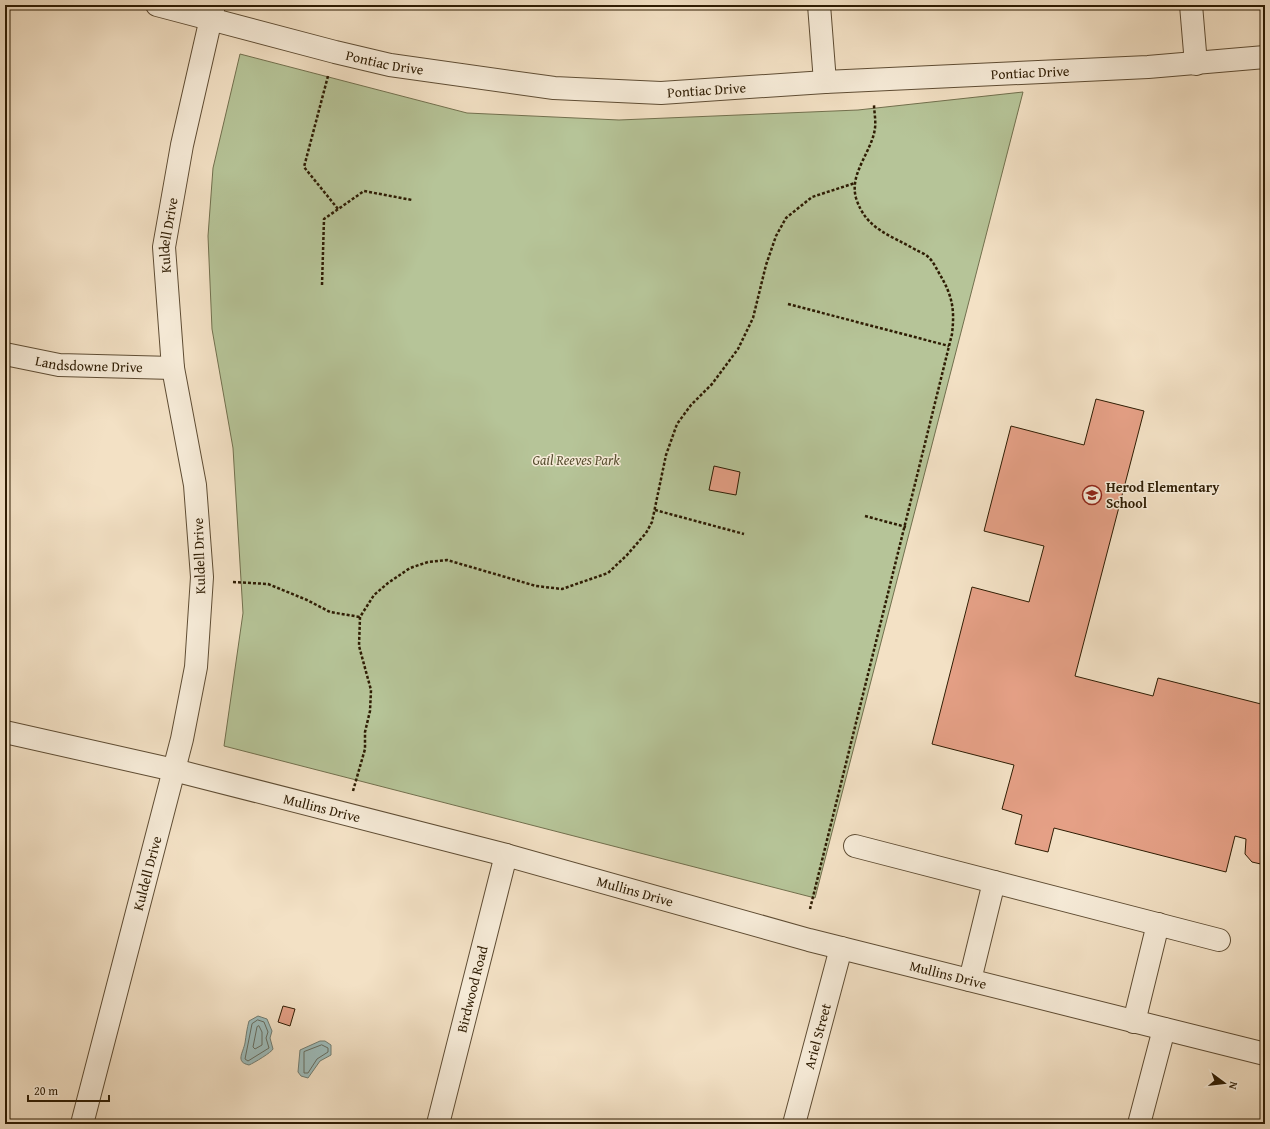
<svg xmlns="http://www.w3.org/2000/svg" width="1270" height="1129" viewBox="0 0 1270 1129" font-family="'Gentium Book Plus',serif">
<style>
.green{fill:#b6c498;stroke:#72704e}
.water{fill:#9dbcbb;stroke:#717c71}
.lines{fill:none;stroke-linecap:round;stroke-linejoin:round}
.shore{stroke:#666c5f;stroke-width:1}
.building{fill:#e5a086;stroke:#2e1c03}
.minor-casing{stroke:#5f4d34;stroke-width:24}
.path{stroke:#2e1c03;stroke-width:2.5;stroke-dasharray:3 2;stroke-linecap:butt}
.minor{stroke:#f7ecd9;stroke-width:22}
.labels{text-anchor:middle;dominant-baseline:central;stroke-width:3;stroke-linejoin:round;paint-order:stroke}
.street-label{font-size:14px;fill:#2e1c03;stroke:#f7ecd9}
.park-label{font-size:14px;font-style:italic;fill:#574e30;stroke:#f7ecd9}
.poi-label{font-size:14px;font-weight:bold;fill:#2e1c03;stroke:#f7ecd9;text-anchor:start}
</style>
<rect width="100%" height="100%" fill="#f3e1c5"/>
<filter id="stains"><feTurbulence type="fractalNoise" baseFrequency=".005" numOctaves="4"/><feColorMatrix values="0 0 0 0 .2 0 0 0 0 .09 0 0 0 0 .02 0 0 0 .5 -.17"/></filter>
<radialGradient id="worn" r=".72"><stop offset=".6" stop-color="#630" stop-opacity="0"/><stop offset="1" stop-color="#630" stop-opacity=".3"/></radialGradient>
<path class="green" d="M240,54l227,59 152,7 239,-10 165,-18 -208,806 -591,-152 19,-133 -10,-165 -21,-119 -4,-93 5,-68z"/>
<g class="water">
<path d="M258,1016l9,3 5,12 -2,7 3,11c-1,3 -19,14 -24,16 -14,-3 -6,-12 -4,-22 1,-7 2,-15 4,-22z"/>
<path d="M320,1041h5l6,4v10l-11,6 -12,17 -7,-2 -3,-4 2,-22z"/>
</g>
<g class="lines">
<g class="shore">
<path d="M258,1020l6,2 4,10 -2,6 3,10 -21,13 -3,-2 7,-35z"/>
<path d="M259,1026l3,6v13l-7,4 -2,-2 4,-20z"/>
<path d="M322,1045l6,3v4l-11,7 -9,14h-4v-21z"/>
</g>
</g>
<g class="building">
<path d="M1096,399l48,12 -69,265 78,20 5,-18 107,27 -2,18 2,1v141l-13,-3 -7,-8 1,-15 -11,-3 -9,36 -172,-44 -6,24 -33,-8 7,-29 -20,-6 12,-44 -82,-21 40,-157 57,15 15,-56 -60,-15 27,-105 73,19z"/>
<path d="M714,466l26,6 -4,23 -27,-5z"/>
<path d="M283,1006l12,3 -5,17 -12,-4z"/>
</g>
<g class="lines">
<g class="minor-casing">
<g id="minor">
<path id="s1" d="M157,5l178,47 55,13 164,23 107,5 164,-11 323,-15 117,-10"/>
<path d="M819,5l6,77"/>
<path d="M1191,5l5,59"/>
<path id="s2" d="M5,354l54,11 114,3"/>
<path id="s3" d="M5,732l169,38 332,85 303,85 456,114"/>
<path d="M855,846l364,94"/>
<path d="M970,980l24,-98"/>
<path d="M1134,1022l24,-98"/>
<path id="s4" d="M82,1124l100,-385 14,-72 6,-90 -7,-92 -22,-117 -9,-121 18,-102 32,-140"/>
<path id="s5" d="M438,1124l68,-269"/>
<path id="s6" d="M794,1124l47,-176"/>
<path d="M1139,1124l25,-95"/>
</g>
</g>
<g class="path">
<path d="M328,76l-24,91 34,42"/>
<path d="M322,285l2,-66 40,-28 48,9"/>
<path d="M788,304l161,42"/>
<path d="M655,510l89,24"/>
<path d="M865,516l41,11"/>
<path d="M233,582l35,2 39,16 23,12 30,5"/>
<path d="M353,791l12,-42v-17l5,-21 1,-21 -12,-44 1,-29 14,-22 14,-12 22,-15 18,-6 19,-2 89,26 26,3 46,-16 19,-18 19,-22 6,-11 14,-67 11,-31 14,-19 21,-21 26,-35 15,-31 13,-53 10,-29 10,-18 26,-21 43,-14"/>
<path d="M810,909l142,-575c3,-26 0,-39 -13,-61 -3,-5 -6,-12 -10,-15 -3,-4 -9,-6 -13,-8 -25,-15 -50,-20 -60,-52 -7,-25 16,-46 19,-70 1,-8 -1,-17 -1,-24"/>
</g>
<use href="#minor" class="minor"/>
</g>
<defs>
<g id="school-ring" transform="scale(1)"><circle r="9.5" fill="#f7ecd9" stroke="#8f2418" stroke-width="1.5"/><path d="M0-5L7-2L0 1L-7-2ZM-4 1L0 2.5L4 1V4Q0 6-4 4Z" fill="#8f2418"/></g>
</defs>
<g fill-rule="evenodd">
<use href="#school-ring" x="1092" y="495"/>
</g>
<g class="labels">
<g class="street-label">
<text stroke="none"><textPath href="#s1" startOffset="235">Pontiac Drive</textPath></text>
<text stroke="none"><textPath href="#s1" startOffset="883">Pontiac Drive</textPath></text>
<text stroke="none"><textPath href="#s1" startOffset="559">Pontiac Drive</textPath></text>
<text stroke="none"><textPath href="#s4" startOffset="906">Kuldell Drive</textPath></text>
<text stroke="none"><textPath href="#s2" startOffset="85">Landsdowne Drive</textPath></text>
<text transform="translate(199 556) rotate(-92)">Kuldell Drive</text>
<text stroke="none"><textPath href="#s3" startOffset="326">Mullins Drive</textPath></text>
<text stroke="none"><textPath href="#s4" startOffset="259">Kuldell Drive</textPath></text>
<text stroke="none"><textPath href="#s3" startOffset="650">Mullins Drive</textPath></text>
<text stroke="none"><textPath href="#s3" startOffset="974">Mullins Drive</textPath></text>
<text stroke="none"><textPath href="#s5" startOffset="139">Birdwood Road</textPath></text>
<text stroke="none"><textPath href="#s6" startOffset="91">Ariel Street</textPath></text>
</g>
<g class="park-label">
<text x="576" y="460">Gail Reeves Park</text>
</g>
<g class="poi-label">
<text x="1106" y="487">Herod Elementary<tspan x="1106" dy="16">School</tspan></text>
</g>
</g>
<rect width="1270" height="1129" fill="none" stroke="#f3e1c5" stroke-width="20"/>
<rect x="6" y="6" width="1258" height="1117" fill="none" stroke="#2e1c03" stroke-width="2"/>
<rect x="10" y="10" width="1250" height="1109" fill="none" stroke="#2e1c03"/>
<g transform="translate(1224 1083) rotate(105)" stroke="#f7ecd9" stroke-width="3" paint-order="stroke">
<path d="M0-3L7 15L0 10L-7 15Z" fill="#2e1c03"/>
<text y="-6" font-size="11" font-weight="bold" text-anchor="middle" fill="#2e1c03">N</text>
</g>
<path d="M28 1095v6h81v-6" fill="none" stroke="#2e1c03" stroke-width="2"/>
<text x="34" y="1095" font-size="12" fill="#2e1c03" stroke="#f7ecd9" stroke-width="3" paint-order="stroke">20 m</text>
<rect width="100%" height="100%" filter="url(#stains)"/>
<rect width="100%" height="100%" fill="url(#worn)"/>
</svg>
